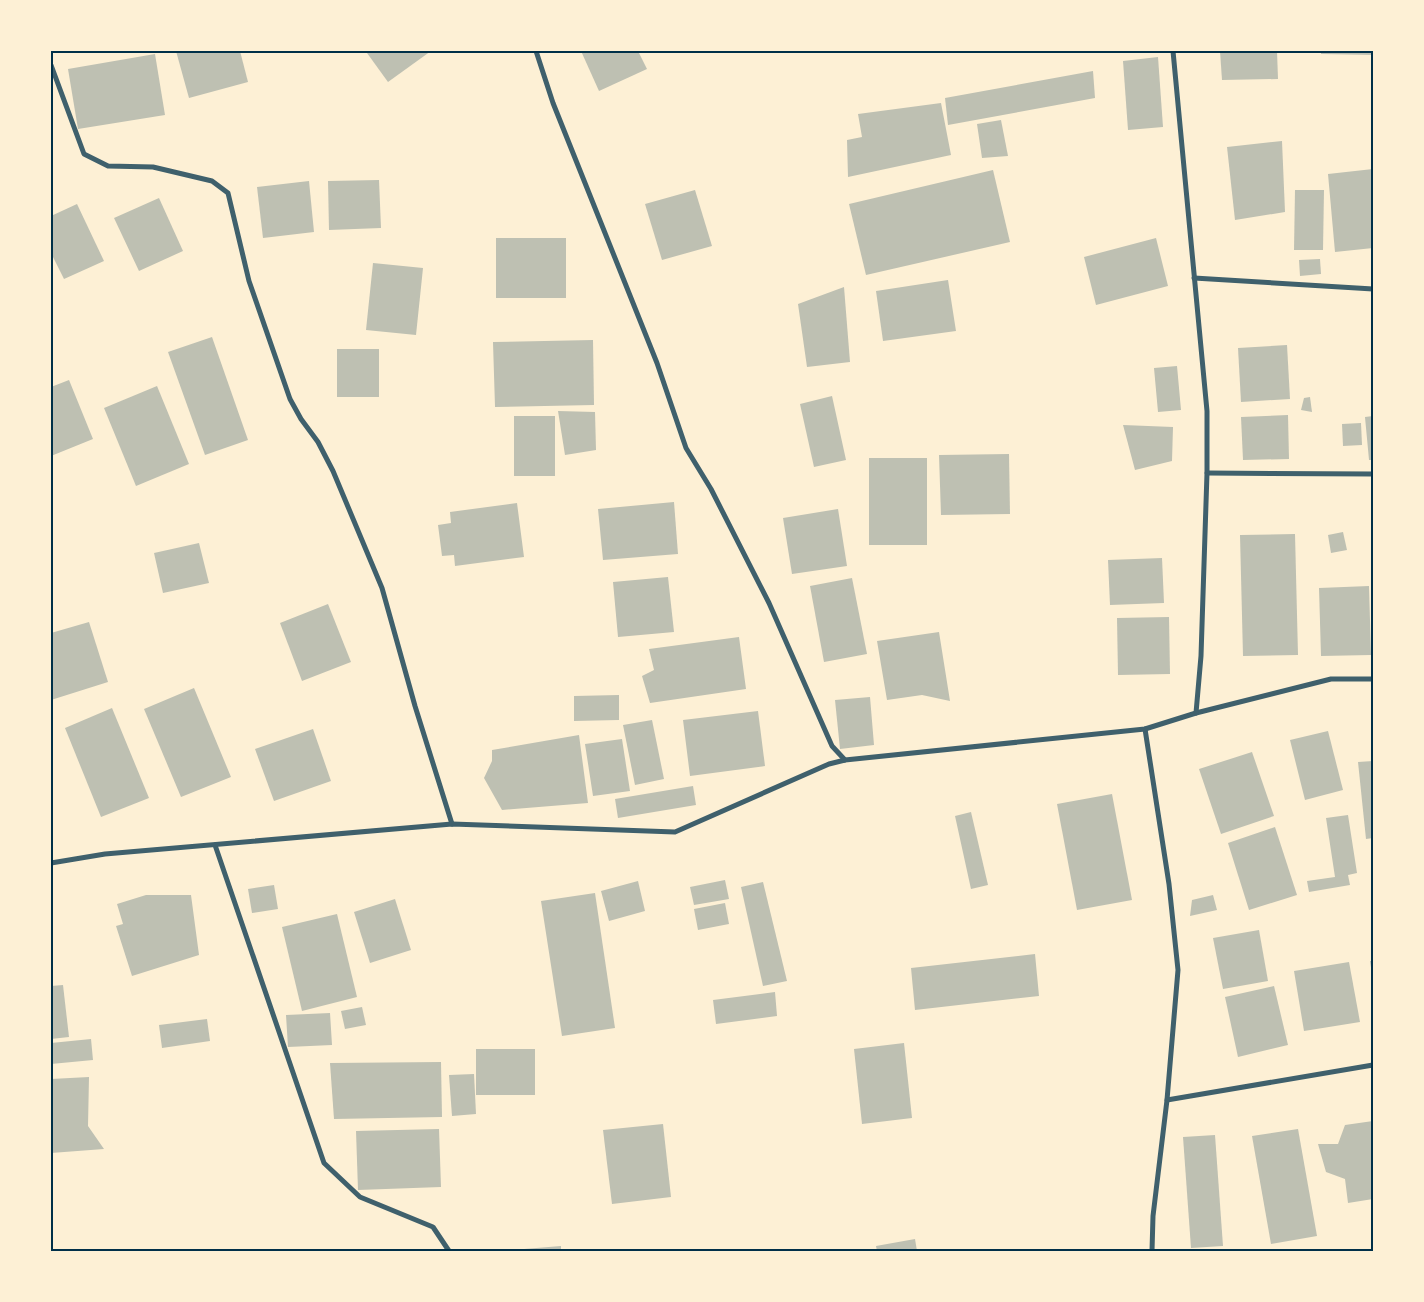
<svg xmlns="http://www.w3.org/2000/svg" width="1424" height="1302" viewBox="0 0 1424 1302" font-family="'Source Sans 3',sans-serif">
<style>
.building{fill:#bec0b2}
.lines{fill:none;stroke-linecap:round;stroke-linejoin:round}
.minor{stroke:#3f606c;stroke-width:5}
.neatline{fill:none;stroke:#003049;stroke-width:2}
</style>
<rect width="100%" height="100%" fill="#fdf0d5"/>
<g class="building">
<path d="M176,51h64l8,31 -59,16z"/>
<path d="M369,51h62l-43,31 -21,-29z"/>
<path d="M581,51h57l9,18 -48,22z"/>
<path d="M1220,51h57l1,28 -56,1z"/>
<path d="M1321,51h52v4l-52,-1z"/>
<path d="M155,54l10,61 -87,14 -10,-60z"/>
<path d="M1158,57l5,70 -35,3 -5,-69z"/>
<path d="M1093,71l2,27 -147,27 -3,-27z"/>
<path d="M941,103l10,52 -103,22 -1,-37 15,-3 -4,-23z"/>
<path d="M1001,120l7,36 -26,2 -5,-34z"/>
<path d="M1282,141l3,71 -50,8 -8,-73z"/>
<path d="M1373,169v79l-38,4 -7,-78z"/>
<path d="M993,170l17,72 -144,33 -17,-71z"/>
<path d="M379,180l2,48 -52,2 -1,-49z"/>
<path d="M309,181l5,51 -51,6 -6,-51z"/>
<path d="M695,190l17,56 -50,14 -17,-56z"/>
<path d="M1295,190h29l-1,60h-29z"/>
<path d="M159,198l24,53 -44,20 -25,-53z"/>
<path d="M77,204l27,57 -40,18 -13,-26v-37z"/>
<rect x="496" y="238" width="70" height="60"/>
<path d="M1156,238l12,48 -72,19 -12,-48z"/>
<path d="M1320,259l1,15 -21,2 -1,-16z"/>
<path d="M373,263l50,5 -7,67 -50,-5z"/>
<path d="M948,280l8,51 -73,10 -7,-50z"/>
<path d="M844,287l6,75 -43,5 -9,-63z"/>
<path d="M212,337l36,103 -43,15 -37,-103z"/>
<path d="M593,340l1,65 -99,2 -2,-65z"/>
<path d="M1287,345l3,54 -49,3 -3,-54z"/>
<rect x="337" y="349" width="42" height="48"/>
<path d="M1177,366l4,44 -23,2 -4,-44z"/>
<path d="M69,380l24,59 -42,17v-69z"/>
<path d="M157,386l32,78 -53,22 -32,-78z"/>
<path d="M832,396l14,64 -32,7 -14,-63z"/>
<path d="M1310,397l2,15 -11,-2 3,-12z"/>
<path d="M558,411l37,1 1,38 -31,5z"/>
<path d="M1288,415l1,44 -46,1 -2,-43z"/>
<rect x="514" y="416" width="41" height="60"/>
<path d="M1373,416v44h-4l-4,-43z"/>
<path d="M1361,423l1,22 -19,1 -1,-22z"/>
<path d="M1123,425l50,2 -1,34 -37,9z"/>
<path d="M1009,454l1,60 -69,1 -2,-60z"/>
<rect x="869" y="458" width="58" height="87"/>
<path d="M674,502l4,52 -75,6 -5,-51z"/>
<path d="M517,503l7,54 -69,9 -1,-11 -12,1 -4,-31 13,-2 -1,-11z"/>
<path d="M838,509l9,57 -55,8 -9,-56z"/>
<path d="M1343,532l4,18 -16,3 -3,-18z"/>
<path d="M1295,534l3,121 -55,1 -3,-121z"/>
<path d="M199,543l10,40 -46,10 -9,-40z"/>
<path d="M1162,558l2,45 -54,2 -2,-45z"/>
<path d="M668,577l6,55 -56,5 -5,-55z"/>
<path d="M852,578l15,76 -43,8 -14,-76z"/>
<path d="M1369,586l2,69 -50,1 -2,-68z"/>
<path d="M328,604l23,58 -49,19 -22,-58z"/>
<path d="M1169,617l1,57 -52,1 -1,-57z"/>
<path d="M89,622l19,60 -57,18v-67z"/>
<path d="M939,632l11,69 -28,-6 -35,5 -10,-59z"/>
<path d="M739,637l7,52 -96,14 -8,-27 12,-6 -5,-21z"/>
<path d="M194,688l37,89 -50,20 -37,-88z"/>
<path d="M619,695v25l-45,1v-25z"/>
<path d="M870,697l4,48 -34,4 -5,-49z"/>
<path d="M112,708l37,90 -48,19 -36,-89z"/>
<path d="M758,711l7,55 -75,10 -7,-56z"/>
<path d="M652,720l12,59 -29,6 -12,-60z"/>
<path d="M313,729l18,52 -57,20 -19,-52z"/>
<path d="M1328,731l15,59 -38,10 -15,-60z"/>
<path d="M579,735l9,68 -86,7 -18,-32 8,-17v-11z"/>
<path d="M622,739l8,52 -37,5 -8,-52z"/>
<path d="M1252,752l22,64 -53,18 -22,-65z"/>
<path d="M1373,761v77l-7,1 -8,-77z"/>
<path d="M693,786l3,19 -78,13 -3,-19z"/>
<path d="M1112,794l20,106 -55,10 -20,-106z"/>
<path d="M971,812l17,73 -17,4 -16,-73z"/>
<path d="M1348,815l9,58 -9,2 2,10 -41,7 -2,-11 28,-4 -9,-59z"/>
<path d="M1275,827l22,68 -48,15 -21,-67z"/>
<path d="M725,880l4,19 -35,6 -4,-18z"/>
<path d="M638,881l7,30 -36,10 -8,-30z"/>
<path d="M763,882l24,99 -24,5 -22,-99z"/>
<path d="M274,885l4,24 -26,4 -4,-24z"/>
<path d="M595,893l20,135 -53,8 -21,-135z"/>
<path d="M146,895h45l8,60 -67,21 -16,-50 7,-2 -6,-20z"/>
<path d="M1213,895l4,15 -27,6 2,-16z"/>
<path d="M395,899l16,51 -41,13 -16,-51z"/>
<path d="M725,903l4,21 -31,6 -4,-21z"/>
<path d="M337,914l20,83 -55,14 -20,-84z"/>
<path d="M1259,930l9,51 -45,8 -10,-51z"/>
<path d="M1035,954l4,42 -124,14 -4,-42z"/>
<path d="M1370,961h3v13h-1z"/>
<path d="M1349,962l11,60 -56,9 -10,-60z"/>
<path d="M63,985l6,52 -18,2v-53z"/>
<path d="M1274,986l14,59 -50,12 -13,-60z"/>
<path d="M775,992l2,24 -61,8 -3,-24z"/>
<path d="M362,1007l4,18 -21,4 -4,-18z"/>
<path d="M330,1013l2,32 -44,2 -2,-32z"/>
<path d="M207,1019l3,22 -48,7 -3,-23z"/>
<path d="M91,1039l2,21 -42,4v-21z"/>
<path d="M904,1043l8,75 -50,6 -8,-75z"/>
<rect x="476" y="1049" width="59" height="46"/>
<path d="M441,1062l1,55 -108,2 -4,-56z"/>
<path d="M474,1074l2,40 -24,2 -3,-41z"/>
<path d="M89,1077l-1,49 16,23 -53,4v-74z"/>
<path d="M1373,1121v78l-25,4 -3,-24 -19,-7 -8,-28h20l7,-19z"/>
<path d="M663,1124l8,73 -59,7 -9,-74z"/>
<path d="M439,1129l2,58 -83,3 -2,-59z"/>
<path d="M1298,1129l19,107 -46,8 -19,-108z"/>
<path d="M1215,1135l8,111 -32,2 -8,-111z"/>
<path d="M915,1239l2,12h-40l-1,-5z"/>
<path d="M561,1246v5h-37v-2z"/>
</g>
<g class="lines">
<g class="minor">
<path d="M536,51l17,52 104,260 29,85 25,41 58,114 63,143 13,14"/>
<path d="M51,65l33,89 24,12 45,1 59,14 16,12 21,88 41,118 11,20 17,23 15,29 49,117 33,118 37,118"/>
<path d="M1194,278l179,11"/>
<path d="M1207,473l166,1"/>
<path d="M1196,713l135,-34h42"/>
<path d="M1145,729l24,155 9,86 -11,130 -14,116 -1,35"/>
<path d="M215,845l109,318 36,34 73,30 16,24"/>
<path d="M51,863l54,-9 347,-30 223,8 154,-68 16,-4 300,-31 51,-16 5,-57 6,-183v-62l-34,-360"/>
<path d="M1167,1100l206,-35"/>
</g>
</g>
<rect width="1424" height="1302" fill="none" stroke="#fdf0d5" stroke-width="105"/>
<rect x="52" y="52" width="1320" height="1198" class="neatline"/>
</svg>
